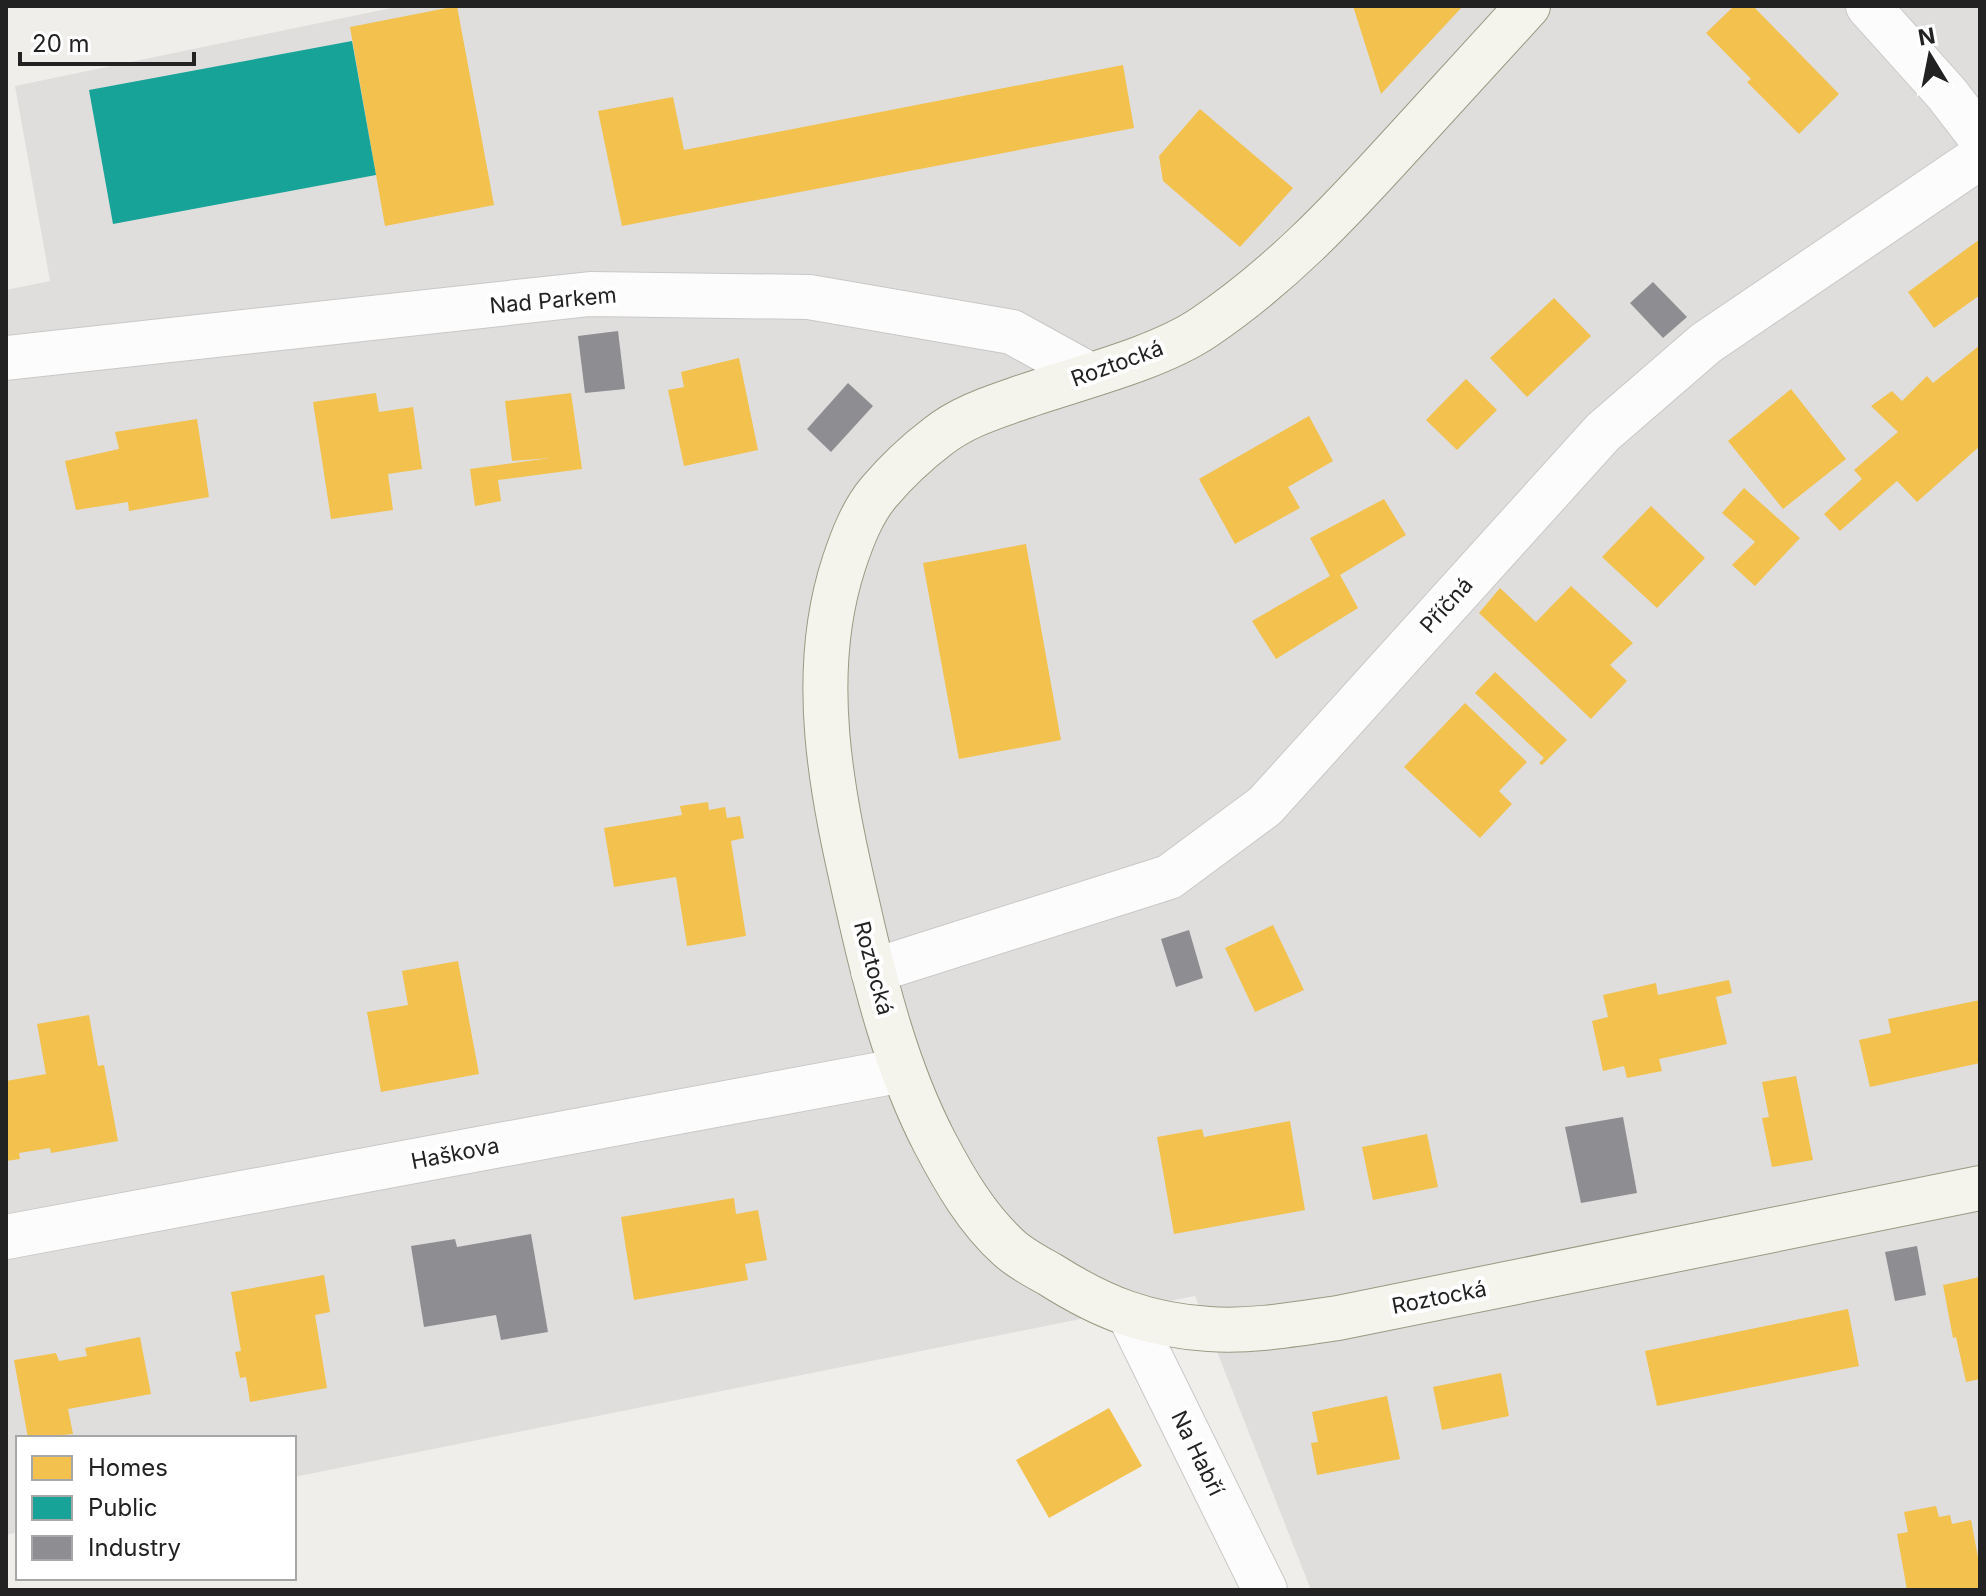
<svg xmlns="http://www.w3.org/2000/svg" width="1986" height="1596" viewBox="0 0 1986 1596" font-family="Inter,sans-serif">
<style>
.residential{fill:#dfdedc}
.homes{fill:#f2c14e}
.public{fill:#17a398}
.industry{fill:#8d8d92}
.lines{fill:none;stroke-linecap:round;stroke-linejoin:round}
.street-casing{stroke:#c9c8c7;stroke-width:46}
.secondary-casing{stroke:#999a82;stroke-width:46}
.street{stroke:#fdfcfc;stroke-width:44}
.secondary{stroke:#f4f4ed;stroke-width:44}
.labels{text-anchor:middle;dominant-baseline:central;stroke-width:8;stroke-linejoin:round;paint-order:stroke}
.street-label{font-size:22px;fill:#222;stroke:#fff}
</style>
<rect width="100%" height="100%" fill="#f0eeeb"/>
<path class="residential" d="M401,6h1579v1584h-669l-116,-294 -901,181v-39h-276v94l-12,3v-1245l44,-9 -35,-195z"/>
<g class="homes">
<path d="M457,6l37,199 -109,21 -35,-199z"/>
<path d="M1353,6h110l-82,88z"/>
<path d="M1734,6h19l86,88 -40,40 -52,-52 4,-3 -45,-46z"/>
<path d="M1123,65l11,63 -512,98 -24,-115 75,-14 11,53z"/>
<path d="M1200,109l93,79 -53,59 -77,-66 -4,-25z"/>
<path d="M1980,239v56l-46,33 -26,-36z"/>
<path d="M1554,298l37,38 -64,61 -37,-39z"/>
<path d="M1980,345v101l-63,56 -20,-21 -57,50 -16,-17 38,-35 -8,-9 44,-38 -27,-26 21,-15 10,10 25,-25 6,7z"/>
<path d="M739,358l19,92 -74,16 -16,-76 16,-3 -3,-15z"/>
<path d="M1466,379l31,31 -40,40 -31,-30z"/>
<path d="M1791,389l55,70 -63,50 -55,-68z"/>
<path d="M376,393l3,19 34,-5 9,62 -34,5 5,36 -62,9 -18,-117z"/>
<path d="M571,393l11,76 -84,11 3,21 -26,5 -5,-37 80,-11 -38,3 -7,-60z"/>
<path d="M1309,416l24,45 -45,26 12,21 -65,36 -36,-65z"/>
<path d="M197,419l12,78 -80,14 -1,-9 -52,8 -11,-49 54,-12 -4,-17z"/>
<path d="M1744,488l56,50 -45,48 -23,-21 23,-23 -33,-29z"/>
<path d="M1384,499l22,36 -66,40 18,33 -82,51 -24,-38 78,-45 -20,-38z"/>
<path d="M1651,506l54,52 -48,50 -55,-51z"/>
<path d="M1026,544l35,196 -102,19 -36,-196z"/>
<path d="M1571,586l62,57 -23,22 17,16 -36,38 -112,-106 21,-25 36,34z"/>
<path d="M1495,672l72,68 -25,25 -3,-2 5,-5 -69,-65z"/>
<path d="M1465,703l62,59 -28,29 13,13 -32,34 -76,-71z"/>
<path d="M708,802l1,8 16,-3 2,11 13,-2 4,22 -13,3 15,95 -59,10 -11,-69 -62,10 -10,-59 78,-13 -2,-9z"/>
<path d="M1273,925l31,65 -49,22 -30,-64z"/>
<path d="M458,961l21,113 -98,18 -14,-80 41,-7 -6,-34z"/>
<path d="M1729,980l3,13 -16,4 11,47 -68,15 3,12 -35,7 -3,-12 -21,5 -11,-50 16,-4 -5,-22 53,-12 2,12z"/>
<path d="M1980,1000v63l-110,24 -11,-47 32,-7 -3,-14z"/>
<path d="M89,1015l9,51 6,-1 14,76 -67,12 -1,-5 -31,5 1,6 -14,2v-80l40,-7 -9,-50z"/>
<path d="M1796,1076l17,84 -41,7 -10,-49 7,-1 -7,-35z"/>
<path d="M1290,1121l15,89 -131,24 -17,-97 45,-8 2,8z"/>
<path d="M1427,1134l11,53 -65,13 -11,-53z"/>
<path d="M734,1198l2,16 22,-4 9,50 -22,4 3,16 -114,20 -13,-83z"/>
<path d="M324,1275l6,37 -15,3 12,73 -77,14 -4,-25 -6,1 -5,-26 6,-1 -10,-59z"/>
<path d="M1980,1277v102l-14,3 -10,-45 -3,1 -10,-53z"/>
<path d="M1848,1309l11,57 -202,40 -12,-55z"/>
<path d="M140,1337l11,57 -83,15 5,25 -45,4 -14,-78 42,-7 3,8 28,-5 -2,-8z"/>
<path d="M1501,1373l8,43 -67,14 -9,-43z"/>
<path d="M1387,1396l13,63 -83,16 -6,-32 7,-1 -6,-30z"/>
<path d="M1109,1408l33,58 -93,52 -33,-58z"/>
<path d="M1936,1506l3,11 11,-2 2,9 19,-4 9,48v22h-73l-10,-56 11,-2 -4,-20z"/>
</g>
<path class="public" d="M352,41l24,134 -263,49 -24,-134z"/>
<g class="industry">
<path d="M1653,282l34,35 -24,21 -33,-35z"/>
<path d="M618,331l7,58 -40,4 -7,-57z"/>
<path d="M848,383l25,23 -42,46 -24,-23z"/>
<path d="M1189,930l14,48 -27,9 -15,-48z"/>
<path d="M1623,1117l14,76 -56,10 -16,-76z"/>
<path d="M531,1234l17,98 -47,8 -5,-25 -72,12 -13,-81 44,-7 2,8z"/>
<path d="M1917,1246l9,49 -31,6 -10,-49z"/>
</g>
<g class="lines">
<g class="street-casing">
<g id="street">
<path d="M1868,6l79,88 33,43"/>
<path d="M6,358l584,-64 219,3 203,35 76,42"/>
<path d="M873,971l296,-94 96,-71 338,-374 103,-89 274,-186"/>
<path d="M6,1237l897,-167"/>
<path d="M1130,1316l135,274"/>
</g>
</g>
<g class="secondary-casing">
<path id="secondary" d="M1528,6c-43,47 -85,93 -128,140 -62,68 -120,130 -197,182 -48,32 -130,51 -186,71 -29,10 -56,19 -80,38 -21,16 -41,35 -58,55 -17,20 -27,47 -35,71 -37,113 -12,231 14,344 18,80 39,163 77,236 20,38 42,76 74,105 12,11 28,19 42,27 52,33 96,50 158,54 43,3 87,-5 129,-11l642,-130"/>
</g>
<use href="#street" class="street"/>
<use href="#secondary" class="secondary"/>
</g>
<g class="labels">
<g class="street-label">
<text transform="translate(553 300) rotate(-5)">Nad Parkem</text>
<text transform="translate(1117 363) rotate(-20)">Roztocká</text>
<text transform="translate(1446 605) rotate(-48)">Příčná</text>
<text transform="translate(874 968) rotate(75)">Roztocká</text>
<text transform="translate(455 1153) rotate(-11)">Haškova</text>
<text transform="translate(1439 1297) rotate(-11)">Roztocká</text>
<text transform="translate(1198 1453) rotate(64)">Na Habří</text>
</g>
</g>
<rect width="1986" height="1596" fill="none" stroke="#222222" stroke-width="16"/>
<rect x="16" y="1436" width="280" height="144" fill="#ffffff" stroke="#a7a7a7" stroke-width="2"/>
<rect x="32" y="1456" width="40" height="24" fill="#f2c14e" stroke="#a7a7a7" stroke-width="2"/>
<text x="88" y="1476" font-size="24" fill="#222222">Homes</text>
<rect x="32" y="1496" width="40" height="24" fill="#17a398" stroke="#a7a7a7" stroke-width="2"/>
<text x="88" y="1516" font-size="24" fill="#222222">Public</text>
<rect x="32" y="1536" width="40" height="24" fill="#8d8d92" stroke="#a7a7a7" stroke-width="2"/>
<text x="88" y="1556" font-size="24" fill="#222222">Industry</text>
<g transform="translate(1930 56) rotate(350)" stroke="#ffffff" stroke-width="6" paint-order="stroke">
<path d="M0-6L14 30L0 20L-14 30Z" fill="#222222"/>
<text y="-12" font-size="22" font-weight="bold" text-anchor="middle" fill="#222222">N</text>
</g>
<path d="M20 52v12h174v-12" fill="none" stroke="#222222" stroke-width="4"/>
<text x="32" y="52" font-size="24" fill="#222222" stroke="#ffffff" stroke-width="6" paint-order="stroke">20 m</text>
</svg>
